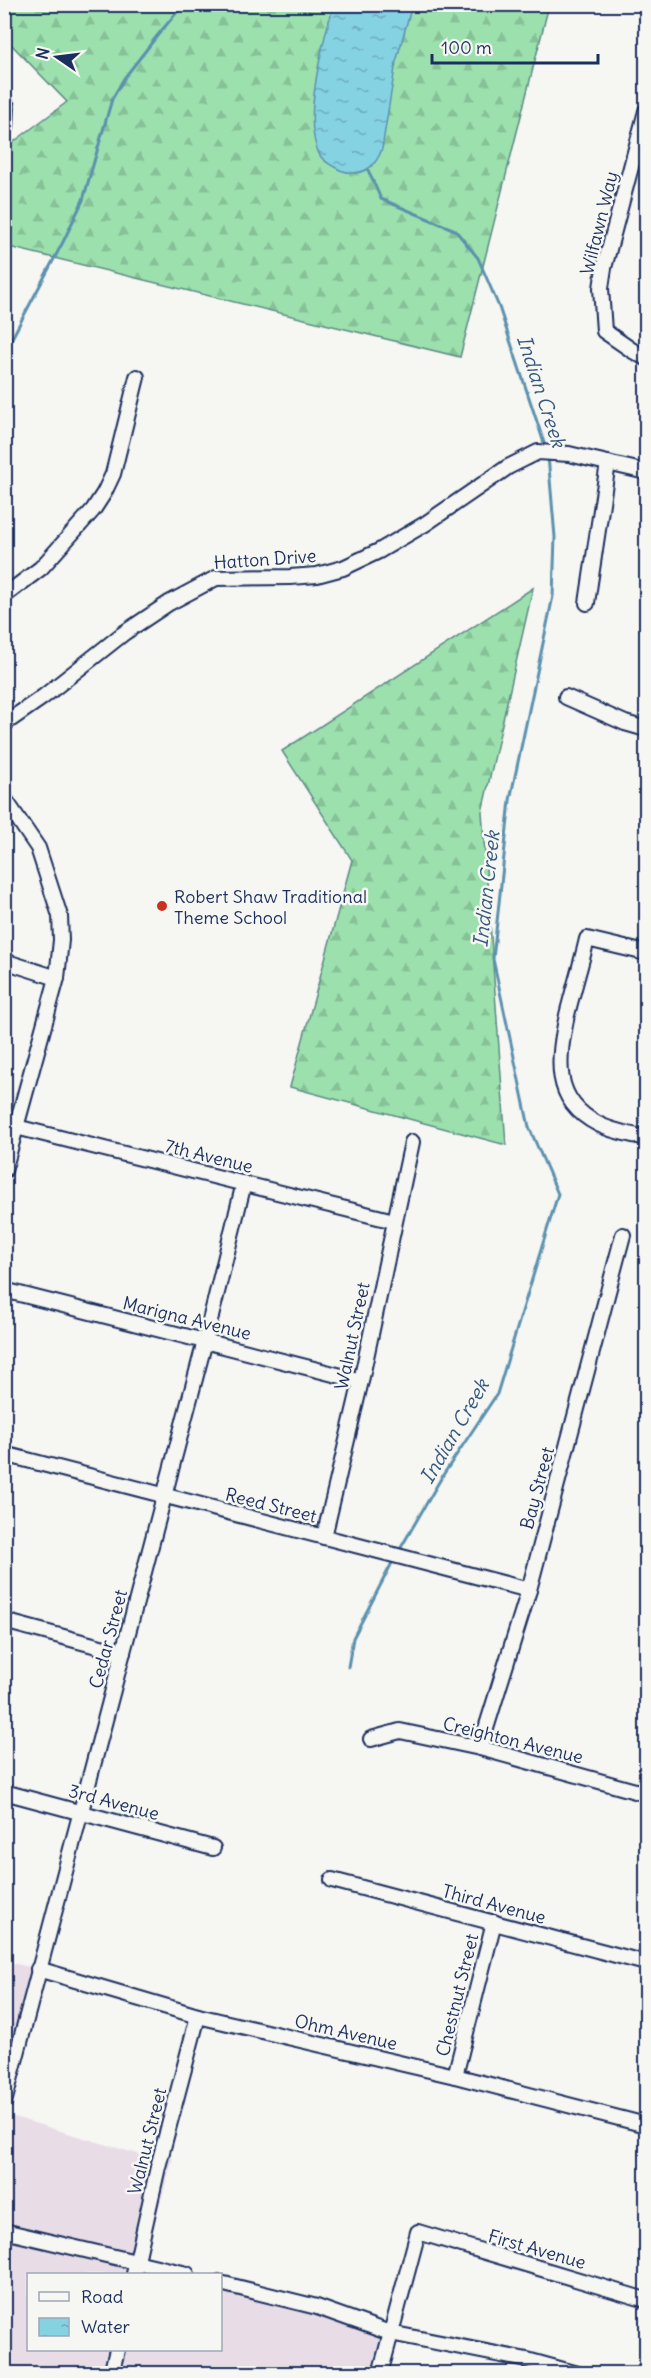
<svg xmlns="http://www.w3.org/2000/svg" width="651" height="2378" viewBox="0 0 651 2378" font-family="Delius,sans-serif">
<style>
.built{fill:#e8dde7}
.forest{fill:url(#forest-firs);stroke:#5c8886;stroke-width:1.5}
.water{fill:url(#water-ripples);stroke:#5b91ae;stroke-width:1.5}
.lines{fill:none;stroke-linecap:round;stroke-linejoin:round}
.stream{stroke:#5b91ae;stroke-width:3}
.minor-casing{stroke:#1b2f5e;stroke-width:18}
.minor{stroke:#f6f6f2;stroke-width:14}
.poi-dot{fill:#c8321e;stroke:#f6f6f2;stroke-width:2}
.labels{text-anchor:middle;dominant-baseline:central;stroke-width:5;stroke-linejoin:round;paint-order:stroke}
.street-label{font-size:18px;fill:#1b2f5e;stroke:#f6f6f2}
.poi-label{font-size:18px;fill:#1b2f5e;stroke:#f6f6f2;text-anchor:start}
.water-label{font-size:20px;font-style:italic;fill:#36587f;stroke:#f6f6f2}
</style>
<defs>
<pattern id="forest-firs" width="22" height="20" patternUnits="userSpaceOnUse" patternTransform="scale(1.5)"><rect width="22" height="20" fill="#9ce1ad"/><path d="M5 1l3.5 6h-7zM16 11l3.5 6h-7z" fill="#86c197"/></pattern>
<pattern id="water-ripples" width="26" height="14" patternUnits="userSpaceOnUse" patternTransform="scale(1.5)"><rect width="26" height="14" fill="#85d2e3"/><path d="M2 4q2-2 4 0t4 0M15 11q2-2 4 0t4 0" fill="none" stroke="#6cabbb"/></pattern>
</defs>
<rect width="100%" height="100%" fill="#f6f6f2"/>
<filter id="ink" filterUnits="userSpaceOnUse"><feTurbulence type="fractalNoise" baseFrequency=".0167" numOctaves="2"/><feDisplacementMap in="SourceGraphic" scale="12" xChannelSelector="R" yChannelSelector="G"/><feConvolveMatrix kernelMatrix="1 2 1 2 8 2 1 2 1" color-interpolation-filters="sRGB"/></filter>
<g filter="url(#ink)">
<g class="built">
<path d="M5,1961l28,7 -28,120z"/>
<path d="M4,2114l147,44h22l-29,101 57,15h-173v76h192l1,-70 161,43 -7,50h-370z"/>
</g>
<g class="forest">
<path d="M5,5h544l-89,352 -455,-111 -1,-97 63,-47 -62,-64z"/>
<path d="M533,588l-51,224 24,333 -216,-58 62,-227 -70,-109z"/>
</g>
<path class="water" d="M334,5h78l-16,57 -14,87c-7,20 -22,29 -42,21 -6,-3 -15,-8 -19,-13 -5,-7 -7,-18 -8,-26 -4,-31 11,-97 21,-126z"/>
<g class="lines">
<g class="stream">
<path d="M368,170l13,29 74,31 23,28 21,49 47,142"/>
<path d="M4,353l59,-111 20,-42 29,-101 13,-22 32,-41 21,-25 9,-7"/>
<path d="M399,1551l44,-76 54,-81 61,-200 -29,-67 -36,-168 17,-159 43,-204 2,-59 -7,-81"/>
<path d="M348,1667l5,-29 41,-79"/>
</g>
<g class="minor-casing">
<g id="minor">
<path d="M4,103l3,3 -1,22"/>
<path d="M646,111l-42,157 -3,20 3,43 29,20 13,7"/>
<path d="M4,596l37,-28 52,-58 11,-17 9,-19 24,-97"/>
<path d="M587,603l21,-140"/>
<path d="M566,697l59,26 21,6"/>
<path d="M4,724l39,-27 81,-64 45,-30 47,-25 74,-1 27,-2 26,-7 36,-17 46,-27 83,-57 30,-15 31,2 77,18"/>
<path d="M4,798l34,50 22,68 1,24 -4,38 -53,193"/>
<path d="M646,953l-59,-14c-6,26 -14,51 -20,76 -9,43 -16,85 31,109 15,8 32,10 48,14"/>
<path d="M4,961l53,17"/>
<path d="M16,1127l378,94"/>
<path d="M4,1290l357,91"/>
<path d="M4,1454l525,136"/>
<path d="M324,1537l37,-156 51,-239"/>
<path d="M4,1621l119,32"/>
<path d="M371,1739l29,-8 80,17 166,46"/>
<path d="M480,1748l49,-158 94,-355"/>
<path d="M4,1792l209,56"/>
<path d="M332,1880l314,83"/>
<path d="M38,1969l160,47 257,60 191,49"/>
<path d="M455,2076l39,-154"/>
<path d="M4,2103l201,-762 39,-158"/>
<path d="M4,2231l183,43"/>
<path d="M134,2274l24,-107 40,-151"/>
<path d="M220,2283l97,24 73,26 137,27 51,14"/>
<path d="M111,2374l6,-24"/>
<path d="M380,2374l38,-142 228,68"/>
</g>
</g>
<use href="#minor" class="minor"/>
</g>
</g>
<circle class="poi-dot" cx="162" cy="906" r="6"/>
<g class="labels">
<g class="street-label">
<text transform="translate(599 223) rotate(-76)">Wilfawn Way</text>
<text transform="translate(265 559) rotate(-4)">Hatton Drive</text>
<text transform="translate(209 1156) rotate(14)">7th Avenue</text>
<text transform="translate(187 1318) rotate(14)">Marigna Avenue</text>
<text transform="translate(352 1336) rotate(-78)">Walnut Street</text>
<text transform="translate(537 1488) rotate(-75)">Bay Street</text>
<text transform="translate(271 1505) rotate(14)">Reed Street</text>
<text transform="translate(108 1639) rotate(-75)">Cedar Street</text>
<text transform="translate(513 1740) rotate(14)">Creighton Avenue</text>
<text transform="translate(114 1802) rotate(15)">3rd Avenue</text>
<text transform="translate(494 1904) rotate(15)">Third Avenue</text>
<text transform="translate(457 1995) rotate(-76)">Chestnut Street</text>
<text transform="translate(346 2032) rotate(13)">Ohm Avenue</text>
<text transform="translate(147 2141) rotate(-76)">Walnut Street</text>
<text transform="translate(537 2249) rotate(16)">First Avenue</text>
</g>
<g class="poi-label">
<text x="174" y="896">Robert Shaw Traditional<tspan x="174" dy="21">Theme School</tspan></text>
</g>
<g class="water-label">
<text transform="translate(542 391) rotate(72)">Indian Creek</text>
<text transform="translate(486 889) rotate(-84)">Indian Creek</text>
<text transform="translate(454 1431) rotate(-60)">Indian Creek</text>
</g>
</g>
<rect width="651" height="2378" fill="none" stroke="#f6f6f2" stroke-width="24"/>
<rect x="12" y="12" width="627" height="2354" fill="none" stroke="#1b2f5e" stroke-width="2" filter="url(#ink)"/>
<rect x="27" y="2273" width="195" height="78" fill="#f6f6f2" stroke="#9ea6b7" stroke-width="1.5"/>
<rect x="39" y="2292" width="30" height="9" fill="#f6f6f2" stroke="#9ea6b7" stroke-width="1.5"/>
<text x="81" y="2303" font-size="18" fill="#1b2f5e">Road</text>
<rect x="39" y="2318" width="30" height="18" fill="url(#water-ripples)" stroke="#9ea6b7" stroke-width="1.5"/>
<text x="81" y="2333" font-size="18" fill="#1b2f5e">Water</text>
<g transform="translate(57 57) rotate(284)" stroke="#f6f6f2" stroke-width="4.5" paint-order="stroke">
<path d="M0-4.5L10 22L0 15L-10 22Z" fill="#1b2f5e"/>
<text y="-9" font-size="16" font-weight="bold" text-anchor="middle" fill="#1b2f5e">N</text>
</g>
<path d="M432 54v9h166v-9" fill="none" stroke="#1b2f5e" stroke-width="3"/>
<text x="441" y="54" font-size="18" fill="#1b2f5e" stroke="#f6f6f2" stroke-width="4.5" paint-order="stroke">100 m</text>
</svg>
